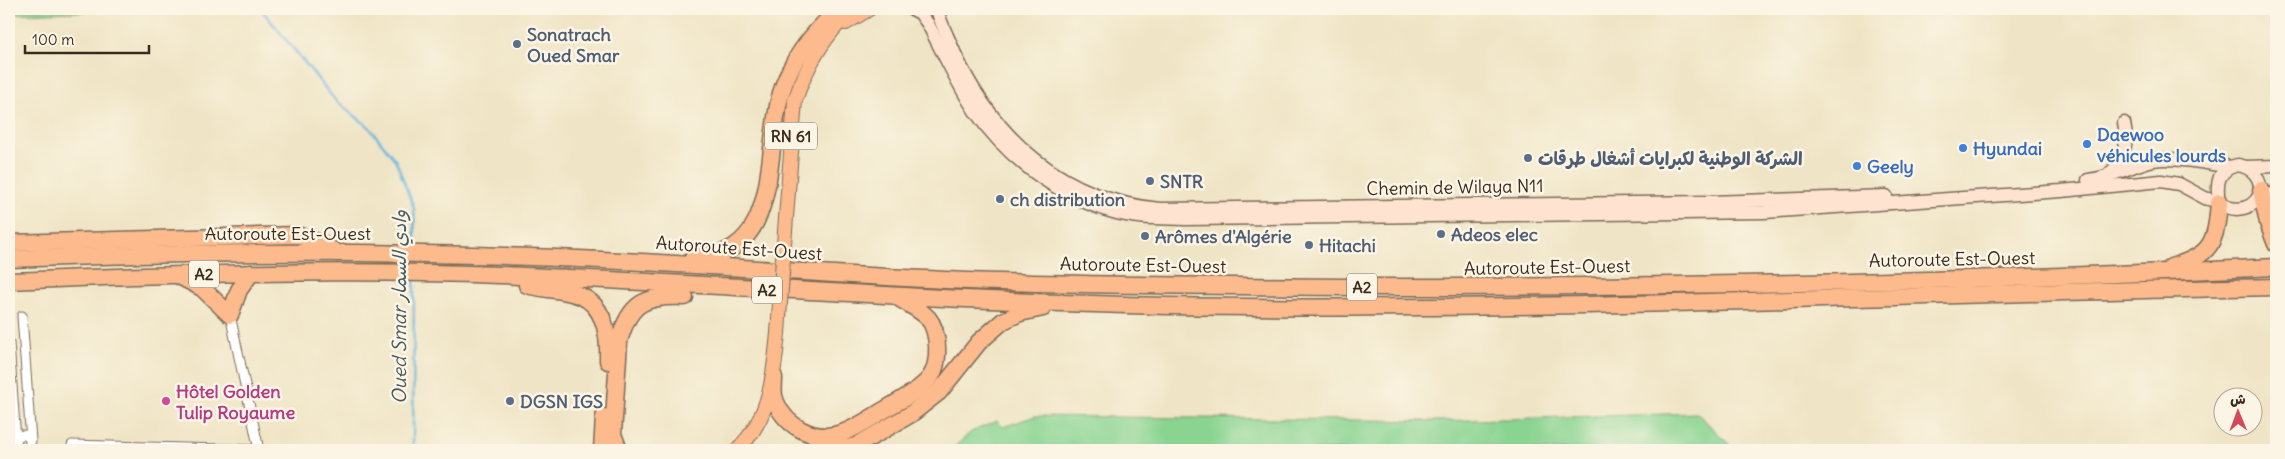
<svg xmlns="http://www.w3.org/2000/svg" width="2285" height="459" viewBox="0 0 2285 459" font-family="Delius,'Playpen Sans Arabic',sans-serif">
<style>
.green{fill:#89d491;stroke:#627f58}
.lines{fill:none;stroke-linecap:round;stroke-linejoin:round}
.stream{stroke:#64b5df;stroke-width:2.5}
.street-casing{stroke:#7a6b58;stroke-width:11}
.secondary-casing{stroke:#7a6b58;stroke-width:15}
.primary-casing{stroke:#7a6b58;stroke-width:16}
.highway-casing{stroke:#7a6b58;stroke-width:19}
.street{stroke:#fff;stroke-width:9}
.secondary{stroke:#fee3d1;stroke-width:12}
.primary{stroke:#fcba8d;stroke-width:14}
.highway{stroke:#fcba8d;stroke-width:16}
.primary-bridge-casing{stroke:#7a6b58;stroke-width:16;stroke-linecap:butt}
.primary-bridge{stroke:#fcba8d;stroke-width:14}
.service-dot{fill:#5c6f8a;stroke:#fcf5e5;stroke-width:2}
.shop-dot{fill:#3f7fe0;stroke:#fcf5e5;stroke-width:2}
.hotel-dot{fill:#d1479c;stroke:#fcf5e5;stroke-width:2}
.labels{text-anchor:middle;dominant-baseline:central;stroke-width:5;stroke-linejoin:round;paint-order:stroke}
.shield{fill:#fcf5e5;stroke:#75675a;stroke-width:1}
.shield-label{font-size:16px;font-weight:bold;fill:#3b2a1e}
.service-label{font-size:18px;font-weight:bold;fill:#4e5e75;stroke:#fcf5e5;text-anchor:start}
.shop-label{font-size:18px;font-weight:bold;fill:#366cbe;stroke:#fcf5e5;text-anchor:start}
.street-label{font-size:18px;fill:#3b2a1e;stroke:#fcf5e5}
.hotel-label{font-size:18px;font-weight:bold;fill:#b23c85;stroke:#fcf5e5;text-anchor:start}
.water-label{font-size:19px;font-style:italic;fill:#495b62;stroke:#fcf5e5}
</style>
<rect width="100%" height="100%" fill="#fcf5e5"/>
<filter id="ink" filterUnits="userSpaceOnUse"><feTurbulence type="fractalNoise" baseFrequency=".02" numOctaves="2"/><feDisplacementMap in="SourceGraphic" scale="10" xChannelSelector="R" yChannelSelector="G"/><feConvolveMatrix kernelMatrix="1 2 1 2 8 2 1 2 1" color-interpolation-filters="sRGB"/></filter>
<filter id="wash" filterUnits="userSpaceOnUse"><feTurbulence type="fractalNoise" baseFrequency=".0096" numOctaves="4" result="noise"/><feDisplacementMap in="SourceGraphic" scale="20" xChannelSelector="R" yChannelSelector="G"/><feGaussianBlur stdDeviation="1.12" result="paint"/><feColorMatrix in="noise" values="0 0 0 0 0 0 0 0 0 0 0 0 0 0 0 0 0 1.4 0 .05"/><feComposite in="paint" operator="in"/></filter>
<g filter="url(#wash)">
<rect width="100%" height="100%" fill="#efe4c5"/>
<g class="green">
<path d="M9,9h102l1,2 -103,3z"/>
<path d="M1697,413l38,37h-784l20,-18 26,-11 6,6 32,-11 404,5z"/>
</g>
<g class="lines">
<g class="stream">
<path d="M261,9l75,92 33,26 27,34 18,47 1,41"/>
<path d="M413,450l1,-171"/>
</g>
</g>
</g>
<g filter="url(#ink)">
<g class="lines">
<g class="street-casing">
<g id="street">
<path d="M230,315l29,135"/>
<path d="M22,316l9,125"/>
<path d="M9,343l7,98"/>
<circle cx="23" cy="442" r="7"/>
<path d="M72,445l187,5"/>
</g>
</g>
<g class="secondary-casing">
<g id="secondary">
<path d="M912,9l8,4 8,11c15,29 29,59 47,87 31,46 84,86 138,101 23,7 48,6 72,7l580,-7 296,-21 100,-10 18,3 26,14 14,4"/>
<path d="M937,9c4,16 12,30 18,45 40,86 109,146 205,155l550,-7 176,-6"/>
<path d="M2238,165c15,3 21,11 23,25 -5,20 -27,24 -42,12 -3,-18 -2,-33 19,-37z"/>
<path d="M2246,167l30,-1"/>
<path d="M2109,174c16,-13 19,-32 15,-51"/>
<path d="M2088,180c24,-2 43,-15 66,-20 17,-4 58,4 77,7"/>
<path d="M2256,202l20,-10"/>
</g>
</g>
<g class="primary-casing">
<g id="primary">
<path d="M846,23l23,-14"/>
<path d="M784,244l11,-144c12,-35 31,-67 58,-91"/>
<path d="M737,450c33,-31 37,-75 41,-117"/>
</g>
</g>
<g class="highway-casing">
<g id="highway">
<path d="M2261,190l7,33 8,21"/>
<path d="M9,243l288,-8 24,8 16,10"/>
<path d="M693,258c91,-2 70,-104 88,-165 10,-34 32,-61 58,-84"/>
<path d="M9,259c197,-8 395,-9 592,1 133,6 266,18 399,22 121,4 243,4 365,5 303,0 608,-5 911,-20"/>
<path d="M2171,267c41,-12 45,-24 48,-65"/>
<path d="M179,276l23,12 28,27 9,-25 12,-17"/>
<path d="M9,281c163,-7 327,-12 490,-6 224,9 447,27 672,31 368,7 737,-12 1105,-19"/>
<path d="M527,285c17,5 38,4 54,11 25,11 28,41 27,65"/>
<path d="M774,377c0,6 -1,13 0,19 8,29 39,47 68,37 15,-5 30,-16 44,-24 14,-9 32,-17 43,-30 12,-15 10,-48 -1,-61 -8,-9 -23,-15 -32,-22"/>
<path d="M602,450l2,-33"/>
<path d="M619,450l-6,-16 6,-92c10,-40 27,-47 66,-45"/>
<path d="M834,450l22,-4 55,-32 28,-22 40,-50 24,-21 17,-8 23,-5"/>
</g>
</g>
<use href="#street" class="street"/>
<use href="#secondary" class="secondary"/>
<use href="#primary" class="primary"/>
<use href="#highway" class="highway"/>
<g class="primary-bridge-casing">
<path id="primary-bridge" d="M778,333l6,-89"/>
</g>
<use href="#primary-bridge" class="primary-bridge"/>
</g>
</g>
<g class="service-dot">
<circle cx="517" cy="44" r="5"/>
<circle cx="1528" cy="158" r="5"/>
<circle cx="1150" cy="181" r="5"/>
<circle cx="1000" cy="199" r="5"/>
<circle cx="1441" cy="234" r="5"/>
<circle cx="1145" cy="236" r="5"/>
<circle cx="1309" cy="245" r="5"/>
<circle cx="510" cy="401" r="5"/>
</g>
<g class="shop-dot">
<circle cx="2087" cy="144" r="5"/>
<circle cx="1963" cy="148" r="5"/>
<circle cx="1857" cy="166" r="5"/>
</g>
<circle class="hotel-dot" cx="166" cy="401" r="5"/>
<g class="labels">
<g class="shield">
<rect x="765" y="122.5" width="52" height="27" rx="4"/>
<rect x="189" y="260.5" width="30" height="27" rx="4"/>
<rect x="1347" y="273.5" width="30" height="27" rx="4"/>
<rect x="752" y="276.5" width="30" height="27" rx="4"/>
</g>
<g class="shield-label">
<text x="791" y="136">RN 61</text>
<text x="204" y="274">A2</text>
<text x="1362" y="287">A2</text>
<text x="767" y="290">A2</text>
</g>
<g class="service-label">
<text x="527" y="34">Sonatrach<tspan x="527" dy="21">Oued Smar</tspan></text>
<text x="1538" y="158">الشركة الوطنية لكبرايات أشغال طرقات</text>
<text x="1160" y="181">SNTR</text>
<text x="1010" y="199">ch distribution</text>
<text x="1451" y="234">Adeos elec</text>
<text x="1155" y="236">Arômes d'Algérie</text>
<text x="1319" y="245">Hitachi</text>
<text x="520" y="401">DGSN IGS</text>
</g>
<g class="shop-label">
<text x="2097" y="134">Daewoo<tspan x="2097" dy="21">véhicules lourds</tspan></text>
<text x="1973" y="148">Hyundai</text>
<text x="1867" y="166">Geely</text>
</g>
<g class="street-label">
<text transform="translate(1455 187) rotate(-1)">Chemin de Wilaya N11</text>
<text x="288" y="233">Autoroute Est-Ouest</text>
<text transform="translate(739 248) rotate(4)">Autoroute Est-Ouest</text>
<text transform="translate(1952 259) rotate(-1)">Autoroute Est-Ouest</text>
<text transform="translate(1143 265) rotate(1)">Autoroute Est-Ouest</text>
<text transform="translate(1547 267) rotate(-1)">Autoroute Est-Ouest</text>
</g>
<g class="hotel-label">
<text x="176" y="391">Hôtel Golden<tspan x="176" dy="21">Tulip Royaume</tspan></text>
</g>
<g class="water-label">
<text transform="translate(399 307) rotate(-90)">Oued Smar وادي السمار</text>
</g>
</g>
<rect width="2285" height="459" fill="none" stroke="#fcf5e5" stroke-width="30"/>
<g transform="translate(2238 412) rotate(359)"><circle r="24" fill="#fcf5e5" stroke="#afa495"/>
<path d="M0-4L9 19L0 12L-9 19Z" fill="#d1495b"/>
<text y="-8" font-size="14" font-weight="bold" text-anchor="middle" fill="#3b2a1e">ش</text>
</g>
<path d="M25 45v8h124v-8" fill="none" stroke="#3b2a1e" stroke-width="2.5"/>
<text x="32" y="45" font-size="15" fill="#3b2a1e" stroke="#fcf5e5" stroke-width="4" paint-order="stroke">100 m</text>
</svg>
